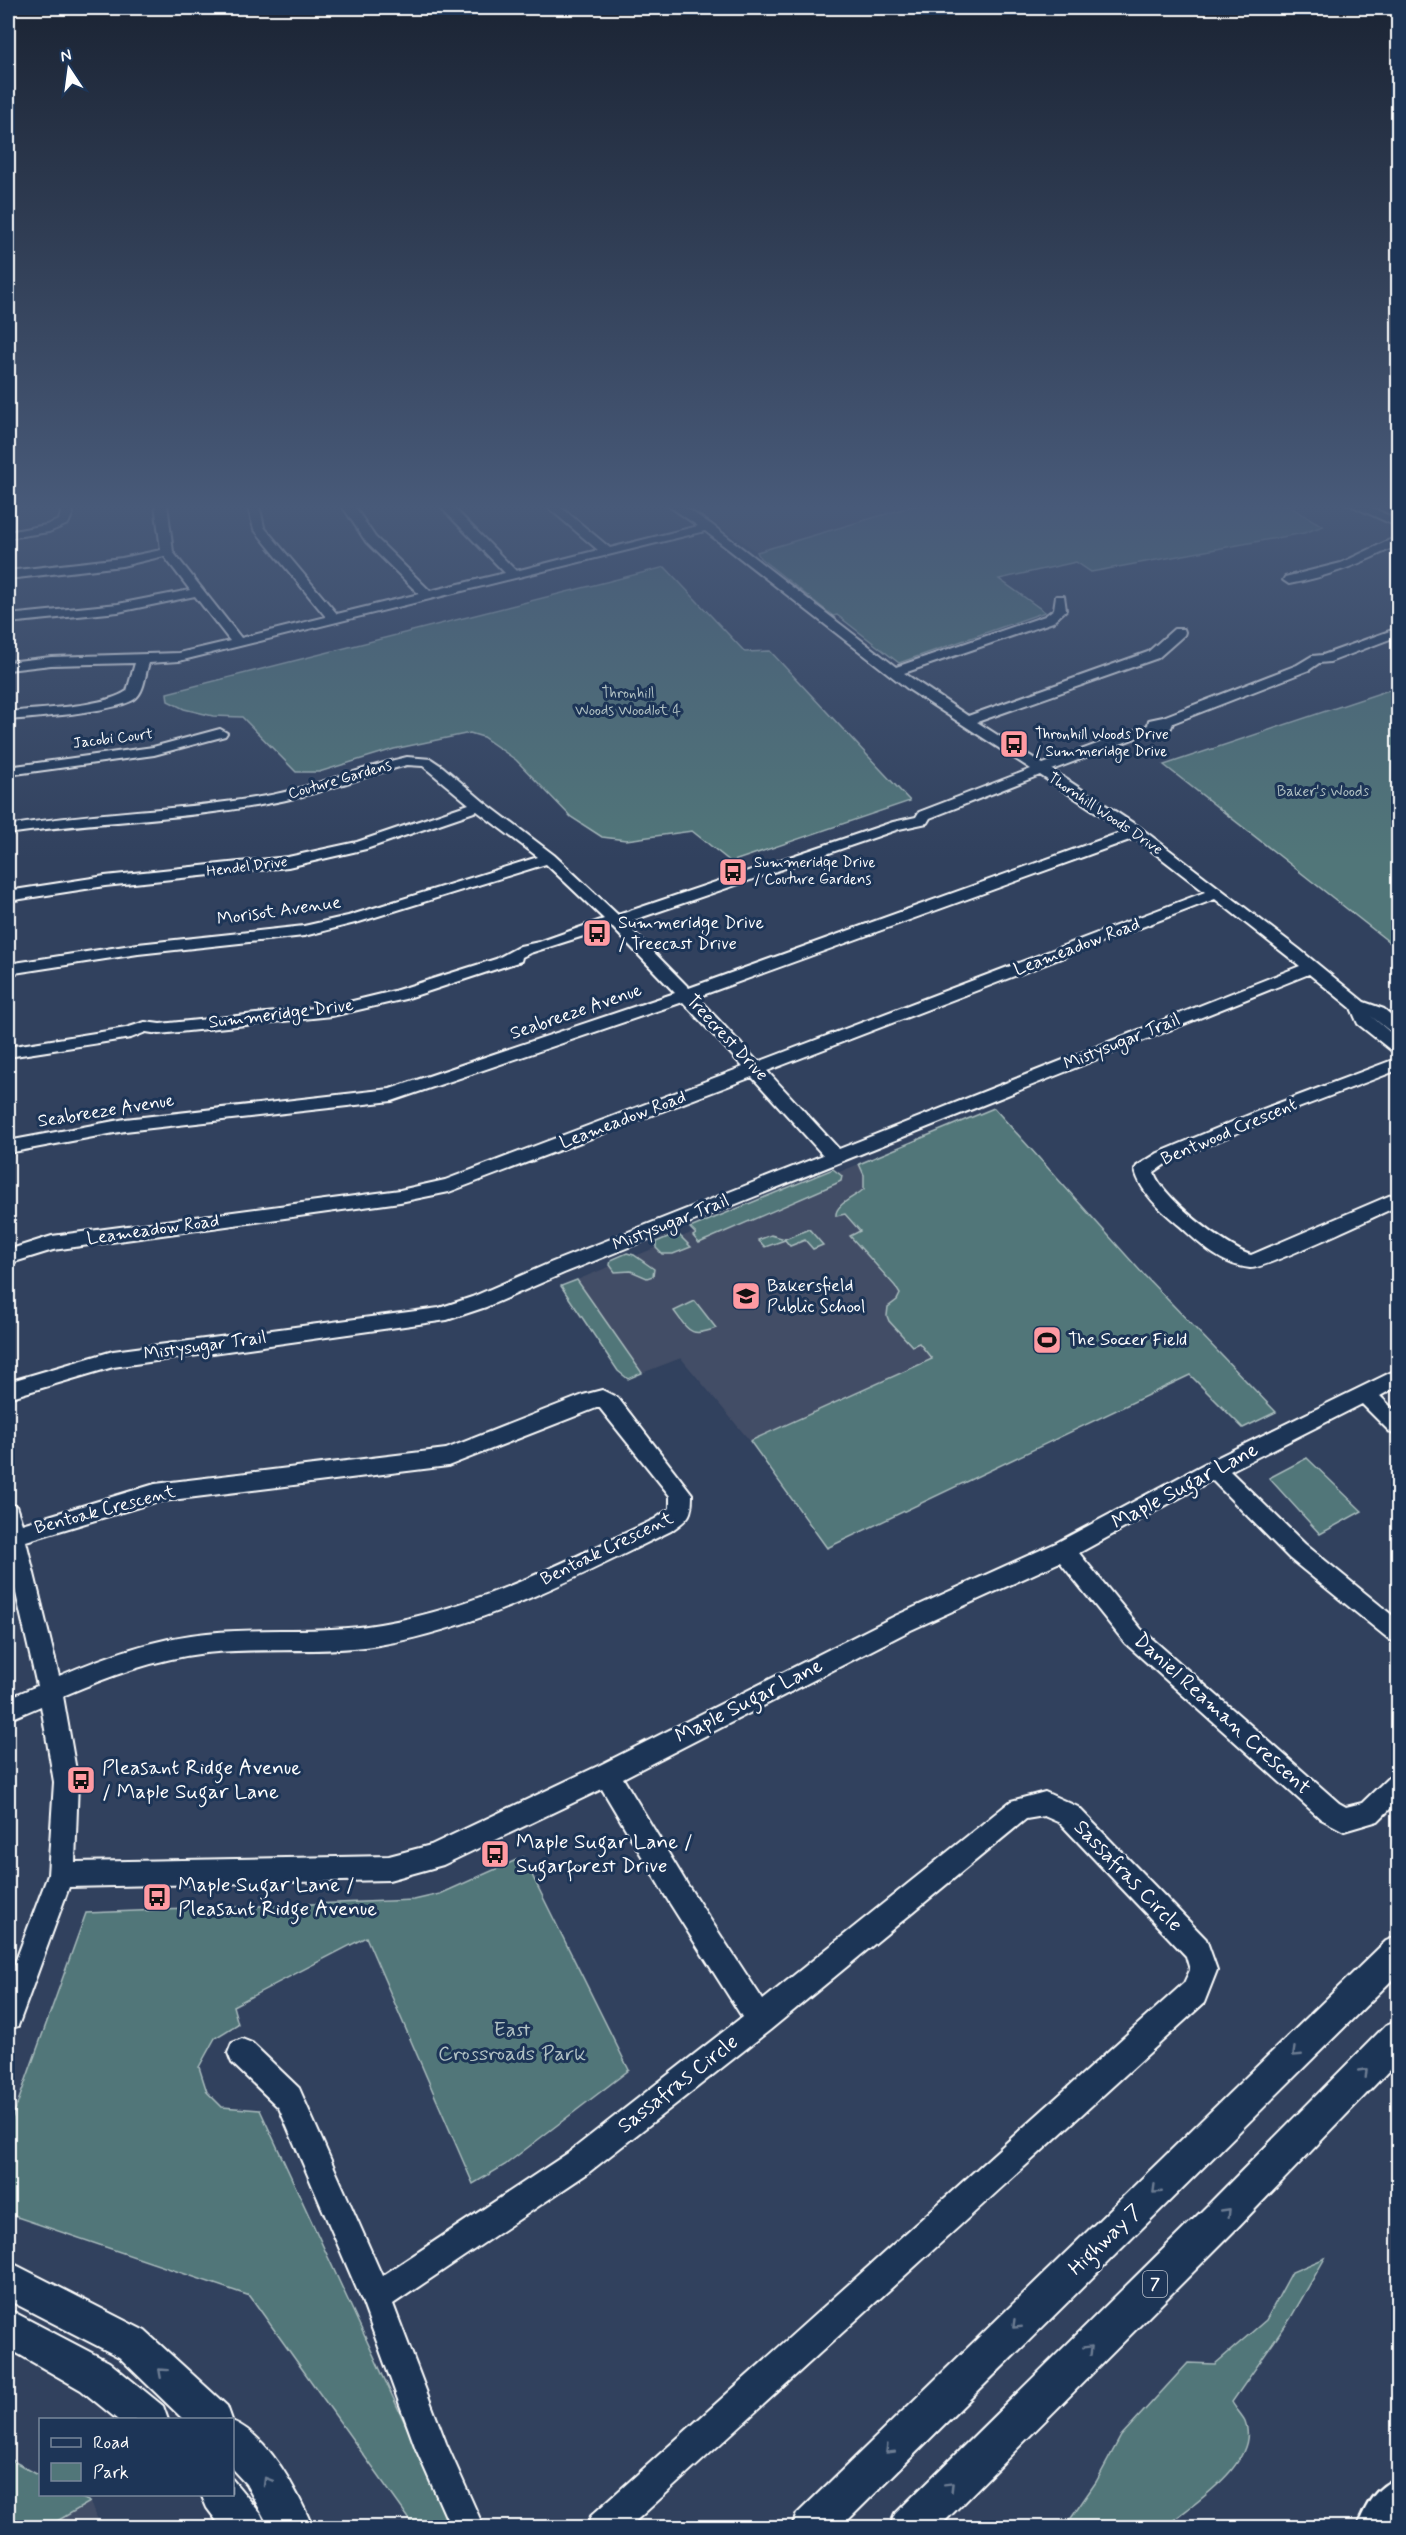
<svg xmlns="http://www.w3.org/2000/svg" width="1406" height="2535" viewBox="0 0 1406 2535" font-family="Mynerve,sans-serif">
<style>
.built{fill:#434d66}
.green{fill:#517679;stroke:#a8babc;stroke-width:1.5}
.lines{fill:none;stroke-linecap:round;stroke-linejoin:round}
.stream{stroke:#8fa8ba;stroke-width:7}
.minor-casing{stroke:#fff;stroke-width:4}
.major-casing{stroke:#fff;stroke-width:4}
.highway-casing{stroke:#fff;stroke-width:5}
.minor{fill:#1d3557;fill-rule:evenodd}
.major{fill:#1d3557;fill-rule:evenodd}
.highway{fill:#1d3557;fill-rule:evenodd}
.oneway{stroke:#6c7c92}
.labels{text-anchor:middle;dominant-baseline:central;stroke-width:6;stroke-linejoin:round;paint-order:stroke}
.far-park-label{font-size:15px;fill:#b1c1c3;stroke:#1d3557}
.far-poi-label{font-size:15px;fill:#fff;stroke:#1d3557;text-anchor:start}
.far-street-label{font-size:15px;fill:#fff;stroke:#1d3557}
.shield{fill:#1d3557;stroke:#bbc2cd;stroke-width:1.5}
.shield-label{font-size:16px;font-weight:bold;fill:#fff}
.street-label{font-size:18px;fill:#fff;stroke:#1d3557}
.poi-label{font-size:18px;fill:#fff;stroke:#1d3557;text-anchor:start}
.near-street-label{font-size:21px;fill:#fff;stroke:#1d3557}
.near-poi-label{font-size:21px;fill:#fff;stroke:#1d3557;text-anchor:start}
.near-park-label{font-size:21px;fill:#b1c1c3;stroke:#1d3557}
</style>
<rect width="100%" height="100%" fill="#31415e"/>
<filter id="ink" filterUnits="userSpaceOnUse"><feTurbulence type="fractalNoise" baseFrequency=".0167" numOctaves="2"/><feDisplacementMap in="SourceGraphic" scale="12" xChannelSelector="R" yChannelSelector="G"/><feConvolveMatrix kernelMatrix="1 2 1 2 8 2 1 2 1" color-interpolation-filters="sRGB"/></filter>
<g filter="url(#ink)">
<g class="built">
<path d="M688,504h232l-163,48z"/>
<path d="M859,1164l5,11v14l-12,10 -13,6 -2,11 8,-2 16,17 -11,5 61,70 8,37 14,16 -183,82 -69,-83 -39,15 -65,-93z"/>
<path d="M90,2502l11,25h-54z"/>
</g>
<g class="green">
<path d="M920,504h365l38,22 -19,7 -213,39 -15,-10 -77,17 46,33 -146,51 -62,-48 -4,1 -73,-58 -3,-6z"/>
<path d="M665,567l80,85 25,-1 140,150 -179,61 -39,-31 -66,9 -24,-3 -31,-20 -55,-57 -33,-23 -13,-4 -76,16 -75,23h-23l-54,-55 -29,-1 -29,-7 -16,-8 -1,-8z"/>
<path d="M1398,687v262l-234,-184z"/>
<path d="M994,1108l149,166 133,138 -33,16 -53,-53 -363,173 -77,-107 182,-82 -13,-16 -7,3 -23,-25 -2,-5 1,-9 9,-7 3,-6 -5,-8 -45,-50 10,-5 -15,-17 -9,2c-1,-12 18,-18 28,-27v-14l-5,-11z"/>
<path d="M833,1169l9,7 -1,5 -6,3 -136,59 -6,-7 3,-2 -6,-6z"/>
<path d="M809,1229l14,16 -10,4 -8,-9 -15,6 -5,-6 -20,7 -7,-7 13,-5 14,4z"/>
<path d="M677,1233l14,14 -18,7h-11l-6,-6v-6z"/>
<path d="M627,1253l7,2 20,14 -1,7 -6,2 -16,-7 -16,1 -5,-7 1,-5z"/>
<path d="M577,1280l65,93 -14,6 -10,-8 -57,-85z"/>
<path d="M695,1301l21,27c-26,10 -27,3 -42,-17z"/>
<path d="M1307,1458l55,53 -42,23 -51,-56z"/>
<path d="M523,1857l106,213 -124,95 -32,19 -107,-247 -133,69 5,18 -23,14 -16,29 8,25 15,15 38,3 193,417h-38l-165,-231 -242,-82v-84l78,-217 328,-13 26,-6z"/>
<path d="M1325,2258l-35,61 -58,83c3,6 10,13 13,19 16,40 -49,81 -75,102l-2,4h-103l31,-45 25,-46 67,-73 27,1 51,-44 26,-48z"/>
<path d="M8,2458l32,18v18l36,1 14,7 -43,25h-39z"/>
</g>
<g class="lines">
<path class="stream" d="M169,2525l2,3"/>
<g class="minor-casing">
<g id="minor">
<path d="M58,504h12l3,9 -5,11 -19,8 -41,6v-6l38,-7 13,-5 2,-7z"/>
<path d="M155,504h12l6,48 68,86 85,-21 -72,-88 -7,-25h12l5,23 73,87 82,-20 -53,-52 -25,-38h12l22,33 55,54 75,-18 -67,-69h12l66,67 82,-21 -54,-46h13l53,44 88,-22 -32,-22h14l32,21 184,142 149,-51 9,-7 2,-13h8l2,14 -13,12 -149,51 64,43 180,-64 26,-23h10l1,3 -1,3 -26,23 -181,64 66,42 105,-39 1,-5 14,-3 134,-52 15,-9 11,-1 75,-27v8l-68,26 -11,1 -10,7 -136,53 -2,5 -22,5 -97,37 90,59 157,120 65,53 20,7 14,12v13l-6,-1 -21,-17 27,23v13l-6,-1 -34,-27 -7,-16 -42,-34 -745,299 -78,34 -39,13 -334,47 -105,31v-16l105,-31 326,-43 33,-11 78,-34 273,-108 -71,-78 -303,115 -49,10 -347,48 -45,14v-14l44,-14 348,-46 45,-10 298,-113 -60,-65 -291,99 -267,30 -117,22v-12l117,-22 265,-30 285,-96 -63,-66 -82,26 -8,4 -1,4 -116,38 -73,17 -173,18 -13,-2 -15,6 -123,19v-10l118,-19 19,-6 15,2 172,-18 62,-15 102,-32 24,-13 19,-4 65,-23 -58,-55 -187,58 -55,14 -166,18 -130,20v-10l130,-20 166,-18 44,-10 190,-59 -61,-46 -111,38 -78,18 -183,19 -97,15v-10l97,-15 183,-19 69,-15 112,-38 -46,-38 -16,-1c-47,12 -93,31 -141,39 -85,16 -172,17 -258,30v-8c85,-15 173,-15 258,-30 48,-9 94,-28 141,-39l24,2 12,8 41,35 70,53 64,60 275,-93 23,-5 3,-5 112,-43 -123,-80 -203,-158 -526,130 -30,2c-4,10 -4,27 -13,35 -16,14 -104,20 -128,22v-8c31,-4 94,-4 119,-21l8,-28 -84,2 -43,5v-8l43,-5 128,-4 51,-12 -35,-45 -77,16 -110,11v-8l110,-11 72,-14 -26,-34 -42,10 -114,13v-8l114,-13 39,-8zM1040,775l85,56 -436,157 -64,-65 274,-94 28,-6 3,-5zM1135,838l70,54 -447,170 -61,-65zM1215,899l85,67 -461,183 -72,-78z"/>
<path d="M1348,504h16l34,16v7z"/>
<path d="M1394,538h4v7c-35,18 -70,32 -109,39l-6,-4 2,-3 56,-14z"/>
<path d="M220,729l7,4 -2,3 -71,19 -146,20v-8l145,-20z"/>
<path d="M1398,1058v12l-123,47 -105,44 -16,11c6,24 73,76 97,83l147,-63v14c-20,9 -135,64 -148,62 -29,-3 -49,-23 -70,-42 -18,-15 -39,-32 -45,-56l2,-4 21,-13 105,-44z"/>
<path d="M1398,1369v17l-18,10 18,18v21l-7,-2 -29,-29 -132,67 75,73 93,76v23l-8,-3 -101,-82 -77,-78 -133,73 62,76 198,174 7,4 16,-4 27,-26 9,-3v27l-20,20 -34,10 -23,-12 -196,-176 -65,-81 -149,68 -288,148 64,106 76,116 248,-199 34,-9 33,15 128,132 11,31 -13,33 -576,525h-41l4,-12 593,-533 6,-13 -4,-14 -126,-133 -16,-7 -18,3 -256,211 -182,143 -195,131 53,139 38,85h-33l-35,-79 -54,-148 -83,-193 -47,-45 -4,-10 4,-10 10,-4 10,4 47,45 83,188 186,-123 174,-136 -73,-115 -67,-113 -159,76 -54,15 -320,7 -51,139 -10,3v-48l40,-106 6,-93 -13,-76 -33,14v-22l29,-12 -29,-128v-55l8,3 6,18 133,-40 291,-35 137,-54 19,-5 16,8 74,96c0,23 -3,24 -21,37 -94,46 -188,96 -292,114 -57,9 -115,2 -173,8 -50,6 -97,23 -143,43l15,86 -3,80 314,-6 42,-11 167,-79 297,-150 161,-73 150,-80zM599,1407l71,89v12l-15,11c-89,42 -177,89 -275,105 -57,10 -116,3 -173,9 -52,5 -101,23 -148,43l-33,-135 129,-39 293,-36z"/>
</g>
</g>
<g class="major-casing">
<g id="major">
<path d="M1398,1936v38l-558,554h-49l6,-14 589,-573z"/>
<path d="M1398,2020v41l-165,171 -295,296h-49l6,-14 312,-308 179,-181z"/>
<path d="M8,2261l137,70 82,75 5,14h-48l-65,-63 -111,-57z"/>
<path d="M8,2309l101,53 54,44 5,14h-50l-37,-30 -73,-42z"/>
<path d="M232,2421c37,15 66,71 81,107h-43l-24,-44 -14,-15z"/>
<path d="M232,2479l29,35 6,14h-45l-15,-20 -6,-14h31z"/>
</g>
</g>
<g class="highway-casing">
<path id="highway" d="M1398,2478v50h-41c9,-23 18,-41 41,-50z"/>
</g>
<use href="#minor" class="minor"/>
<use href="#major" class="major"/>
<use href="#highway" class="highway"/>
</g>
<defs><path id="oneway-chevron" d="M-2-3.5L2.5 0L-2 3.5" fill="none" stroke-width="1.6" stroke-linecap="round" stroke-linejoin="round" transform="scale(1.5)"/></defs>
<g class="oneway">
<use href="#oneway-chevron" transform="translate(1296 2053) rotate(136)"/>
<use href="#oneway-chevron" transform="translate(1364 2072) rotate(-46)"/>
<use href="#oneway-chevron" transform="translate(1156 2190) rotate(136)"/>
<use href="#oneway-chevron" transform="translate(1227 2212) rotate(-46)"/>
<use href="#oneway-chevron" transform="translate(1016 2325) rotate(136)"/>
<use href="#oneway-chevron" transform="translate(1089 2349) rotate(-45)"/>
<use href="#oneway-chevron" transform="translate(162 2372) rotate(-138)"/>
<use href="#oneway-chevron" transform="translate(889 2450) rotate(135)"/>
<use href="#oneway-chevron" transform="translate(267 2481) rotate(-120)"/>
<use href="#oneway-chevron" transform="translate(950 2486) rotate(-45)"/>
</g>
</g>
<linearGradient id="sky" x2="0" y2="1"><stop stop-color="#1b2434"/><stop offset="0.59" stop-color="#485a79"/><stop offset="1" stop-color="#485a79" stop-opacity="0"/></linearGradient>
<rect width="1406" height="859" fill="url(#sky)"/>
<defs>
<g id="bus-square" transform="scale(1.5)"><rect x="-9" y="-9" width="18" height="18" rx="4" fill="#ff9aa2" stroke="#1d3557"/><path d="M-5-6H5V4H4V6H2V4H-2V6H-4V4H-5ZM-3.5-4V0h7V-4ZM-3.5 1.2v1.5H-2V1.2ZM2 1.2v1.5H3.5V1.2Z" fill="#111"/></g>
<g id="school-square" transform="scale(1.5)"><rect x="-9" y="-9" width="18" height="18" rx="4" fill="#ff9aa2" stroke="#1d3557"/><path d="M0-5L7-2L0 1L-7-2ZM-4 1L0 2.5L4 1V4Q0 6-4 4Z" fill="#111"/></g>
<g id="stadium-square" transform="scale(1.5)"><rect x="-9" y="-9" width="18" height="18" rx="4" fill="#ff9aa2" stroke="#1d3557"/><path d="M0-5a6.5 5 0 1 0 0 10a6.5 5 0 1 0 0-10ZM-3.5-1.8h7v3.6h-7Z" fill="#111"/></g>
</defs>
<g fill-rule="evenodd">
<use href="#bus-square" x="1014" y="744"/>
<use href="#bus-square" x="733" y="872"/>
<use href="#bus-square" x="597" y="933"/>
<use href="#school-square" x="746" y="1296"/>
<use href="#stadium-square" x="1047" y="1340"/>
<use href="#bus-square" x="81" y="1780"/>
<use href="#bus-square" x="495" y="1854"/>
<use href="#bus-square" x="157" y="1897"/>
</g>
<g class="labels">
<g class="far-park-label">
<text x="628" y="694">Thronhill<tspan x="628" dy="17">Woods Woodlot 4</tspan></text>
<text x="1323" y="792">Baker's Woods</text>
</g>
<g class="far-poi-label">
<text x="1035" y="735">Thronhill Woods Drive<tspan x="1035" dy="17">/ Summeridge Drive</tspan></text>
<text x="754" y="863">Summeridge Drive<tspan x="754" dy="17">/ Couture Gardens</tspan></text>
</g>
<g class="far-street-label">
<text transform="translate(113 739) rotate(-7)">Jacobi Court</text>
<text transform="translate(340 780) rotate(-16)">Couture Gardens</text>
<text transform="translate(1105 814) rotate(34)">Thornhill Woods Drive</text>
<text transform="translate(247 867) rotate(-7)">Hendel Drive</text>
</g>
<rect class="shield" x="1143" y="2271" width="24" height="26" rx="4.5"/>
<g class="shield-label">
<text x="1155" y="2284">7</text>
</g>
<g class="street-label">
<text transform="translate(279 911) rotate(-8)">Morisot Avenue</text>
<text transform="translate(1077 947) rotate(-21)">Leameadow Road</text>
<text transform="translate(576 1012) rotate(-19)">Seabreeze Avenue</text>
<text transform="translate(281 1014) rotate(-7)">Summeridge Drive</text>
<text transform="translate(727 1038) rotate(47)">Treecrest Drive</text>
<text transform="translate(1122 1042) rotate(-22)">Mistysugar Trail</text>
<text transform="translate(106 1111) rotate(-9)">Seabreeze Avenue</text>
<text transform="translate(623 1120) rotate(-21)">Leameadow Road</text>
<text transform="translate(1229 1132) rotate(-23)">Bentwood Crescent</text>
<text transform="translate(671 1223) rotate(-22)">Mistysugar Trail</text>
<text transform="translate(153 1230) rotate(-8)">Leameadow Road</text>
<text transform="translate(205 1346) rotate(-8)">Mistysugar Trail</text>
<text transform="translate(105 1510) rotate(-15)">Bentoak Crescent</text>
<text transform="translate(607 1549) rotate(-26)">Bentoak Crescent</text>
</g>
<g class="poi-label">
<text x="618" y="923">Summeridge Drive<tspan x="618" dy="21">/ Treecast Drive</tspan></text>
<text x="767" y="1286">Bakersfield<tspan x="767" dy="21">Public School</tspan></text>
<text x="1068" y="1340">The Soccer Field</text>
</g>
<g class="near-street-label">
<text transform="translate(1185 1486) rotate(-28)">Maple Sugar Lane</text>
<text transform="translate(749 1701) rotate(-27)">Maple Sugar Lane</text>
<text transform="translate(1222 1714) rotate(42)">Daniel Reaman Crescent</text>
<text transform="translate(1128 1876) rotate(46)">Sassafras Circle</text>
<text transform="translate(678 2084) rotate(-38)">Sassafras Circle</text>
<text transform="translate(1105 2240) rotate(-44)">Highway 7</text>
</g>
<g class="near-poi-label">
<text x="102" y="1768">Pleasant Ridge Avenue<tspan x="102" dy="24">/ Maple Sugar Lane</tspan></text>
<text x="516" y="1842">Maple Sugar Lane /<tspan x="516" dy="24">Sugarforest Drive</tspan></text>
<text x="178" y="1885">Maple Sugar Lane /<tspan x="178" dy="24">Pleasant Ridge Avenue</tspan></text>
</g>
<g class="near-park-label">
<text x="512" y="2030">East<tspan x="512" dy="24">Crossroads Park</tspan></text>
</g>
</g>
<rect width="1406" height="2535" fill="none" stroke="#1d3557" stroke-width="30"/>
<rect x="15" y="15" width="1376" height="2505" fill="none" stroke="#fff" stroke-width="2" filter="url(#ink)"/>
<rect x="39" y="2418" width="195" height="78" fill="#1d3557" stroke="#77869a" stroke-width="1.5"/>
<rect x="51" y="2438" width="30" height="9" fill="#1d3557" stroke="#77869a" stroke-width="1.5"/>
<text x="93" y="2448" font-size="18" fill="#ffffff">Road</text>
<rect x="51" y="2463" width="30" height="18" fill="#517679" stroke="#77869a" stroke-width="1.5"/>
<text x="93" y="2478" font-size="18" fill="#ffffff">Park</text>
<g transform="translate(69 69) rotate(347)" stroke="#1d3557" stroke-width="4.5" paint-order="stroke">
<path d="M0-4.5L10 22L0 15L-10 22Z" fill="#ffffff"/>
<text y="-9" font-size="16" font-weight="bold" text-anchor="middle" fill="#ffffff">N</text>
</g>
</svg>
